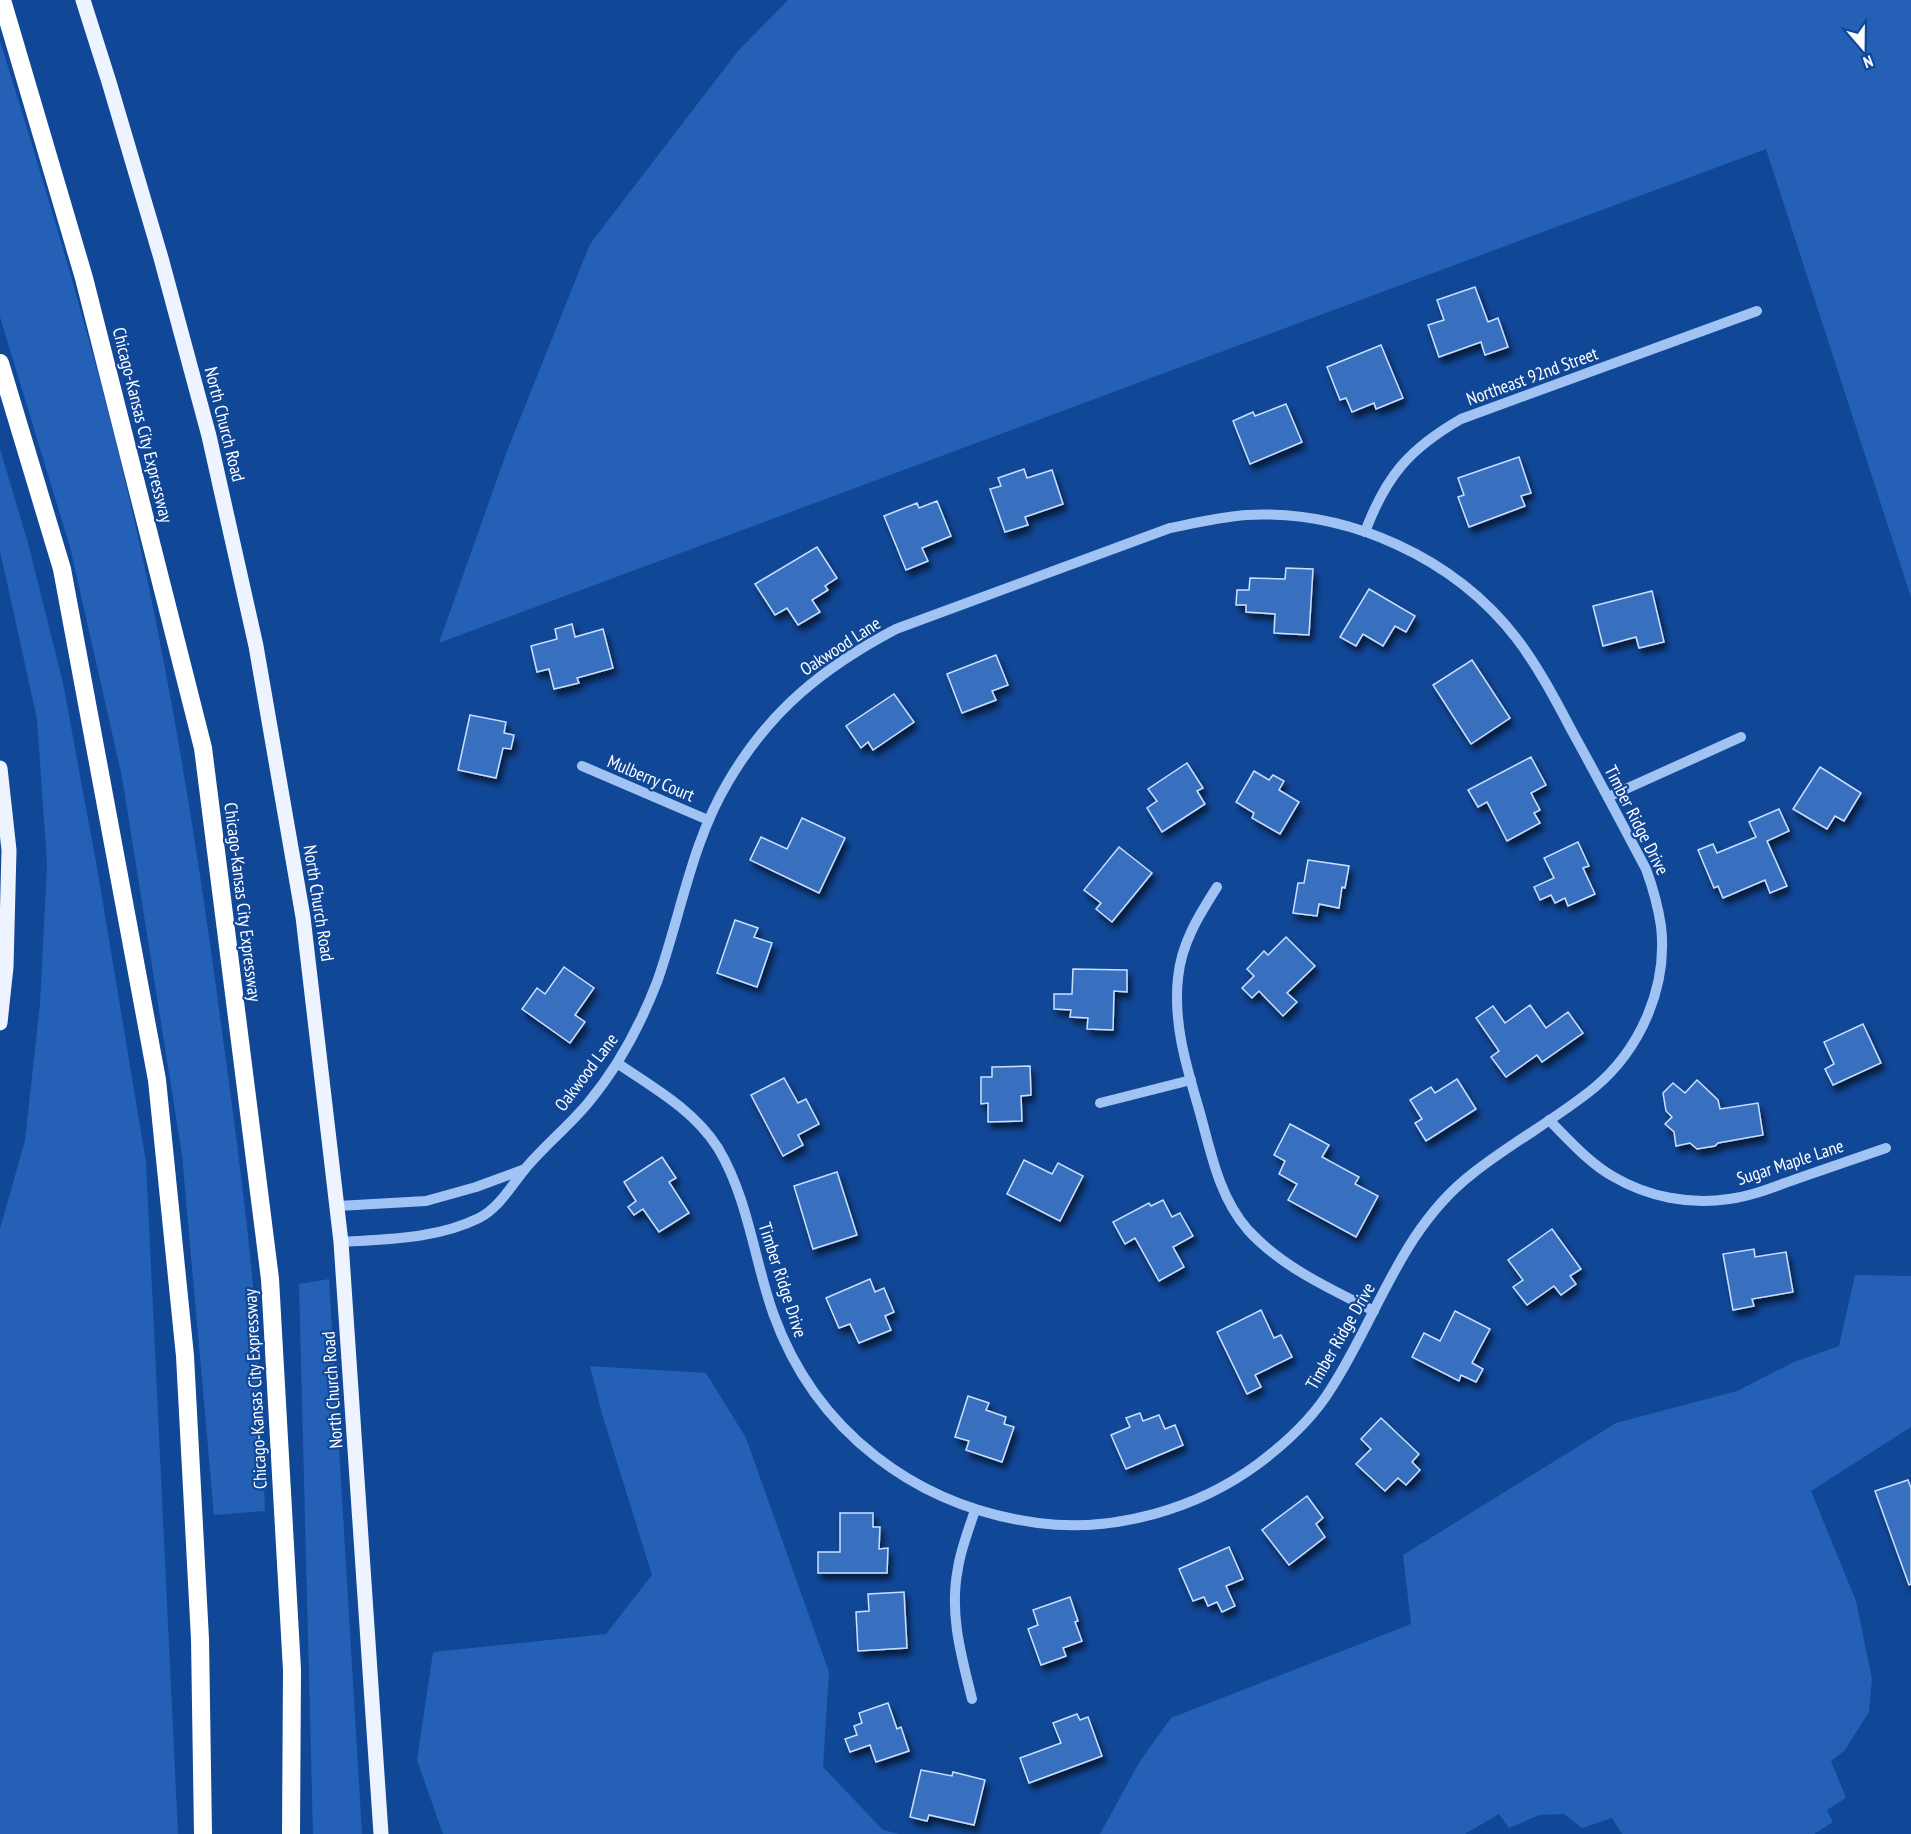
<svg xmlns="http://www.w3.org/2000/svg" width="1911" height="1834" viewBox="0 0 1911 1834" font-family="'PT Sans Narrow',sans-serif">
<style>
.green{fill:#2360b6}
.building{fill:#3970bf;stroke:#c9dffe;stroke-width:1.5;filter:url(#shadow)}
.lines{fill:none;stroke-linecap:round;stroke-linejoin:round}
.minor{stroke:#a1c3f4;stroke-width:10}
.major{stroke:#eef4ff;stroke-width:15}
.highway{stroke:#fff;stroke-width:18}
.labels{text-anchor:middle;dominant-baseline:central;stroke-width:4.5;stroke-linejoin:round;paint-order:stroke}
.street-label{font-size:18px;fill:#fff;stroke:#114797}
</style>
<defs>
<filter id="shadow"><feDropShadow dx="3.5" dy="6" stdDeviation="3" flood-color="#0009"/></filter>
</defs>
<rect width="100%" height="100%" fill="#114797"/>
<g class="green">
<path d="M788,0h1123v597l-145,-448 -1327,494 68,-192 83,-207 148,-193z"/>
<path d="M0,41c55,177 109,355 147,537 29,138 51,276 70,416 13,97 27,194 36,291 6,75 9,151 12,226l-51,4 -32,-360 -60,-378 -52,-230 -70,-230z"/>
<path d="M0,449l28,94 35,140 35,190 48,289 32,672h-178v-605l25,-89 15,-136 7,-140 -10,-145 -37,-168z"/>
<path d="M1855,1275l56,1v151l-100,64 45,110 16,78 -3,33 -24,38 -14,11 15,37 -19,12 6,12 -19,12h-192l-10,-16 -30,10 -18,-14 -25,1 -30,13 -10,-14 -34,20h-365l40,-73 31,-43 240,-94 -8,-69 213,-132 121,-32 57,-29 45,-16z"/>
<path d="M329,1279l33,555h-49l-14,-550z"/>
<path d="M590,1366l116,7 40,65 83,234 -6,95 60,63 17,4h-457l-26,-74 16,-108 173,-18 46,-59 -50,-161z"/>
</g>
<g class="building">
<path d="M1475,287l13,35 10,-4 10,29 -23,8 -4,-13 -42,15 -11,-32 16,-5 -7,-20z"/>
<path d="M1381,345l22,53 -27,11 -2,-6 -22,9 -6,-14 -6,2 -13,-33z"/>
<path d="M1286,404l16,38 -52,22 -17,-43 20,-9 2,4z"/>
<path d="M1519,457l12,36 -10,3 4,10 -56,21 -11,-30 6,-2 -6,-17z"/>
<path d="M1024,469l3,9 25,-8 11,34 -38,13 3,8 -23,7 -15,-43 11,-3 -3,-8z"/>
<path d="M937,501l14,35 -29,12 6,13 -22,9 -22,-54 33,-13 2,5z"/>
<path d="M817,547l20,31 -12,8 3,4 -16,10 8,12 -22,13 -11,-17 -12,7 -20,-31z"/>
<path d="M1286,568l27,1 -4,66 -35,-2 1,-19 -29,-2v-7h-10l1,-15h12l1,-12 35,1z"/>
<path d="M1369,589l46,27 -9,16 -11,-6 -12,20 -20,-12 -7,12 -16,-9z"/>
<path d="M1652,591l12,51 -25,6 -3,-11 -33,9 -10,-40z"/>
<path d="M572,624l3,13 28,-8 10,39 -36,10 2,5 -25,6 -5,-20 -12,3 -6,-26 26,-7 -2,-10z"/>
<path d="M996,655l12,30 -16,6 4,9 -34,13 -15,-39z"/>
<path d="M1472,660l38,58 -39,26 -38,-59z"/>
<path d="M894,694l20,28 -41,28 -5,-8 -7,6 -15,-22z"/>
<path d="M470,715l36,7 -2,11 10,2 -3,14 -8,-1 -7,30 -38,-8z"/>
<path d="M1531,757l15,28 -15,8 9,17 -6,3 6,10 -33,18 -20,-39 -9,5 -10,-17z"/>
<path d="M1187,763l16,25 -6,3 8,13 -43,28 -15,-24 10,-7 -9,-12z"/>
<path d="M1820,767l41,26 -17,28 -9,-5 -8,13 -34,-20z"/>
<path d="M1254,771l15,9 4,-5 11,6 -5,9 20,12 -19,32 -28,-16 2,-5 -18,-11z"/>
<path d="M1779,809l10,22 -22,10 20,45 -17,7 -5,-13 -42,18 -5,-12 -4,2 -16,-38 15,-6 4,9 39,-16 -7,-15z"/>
<path d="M802,818l43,20 -26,55 -69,-33 11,-23 26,12z"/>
<path d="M1578,842l11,24 -6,2 12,26 -27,12 -3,-8 -10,5 -4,-8 -11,5 -6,-13 20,-9 -10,-20z"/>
<path d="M1119,847l33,26 -40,49 -16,-13 5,-6 -17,-13z"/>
<path d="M1308,860l41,6 -4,22 -3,-1 -3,21 -20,-4 -2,12 -24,-3 5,-30h6z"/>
<path d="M735,920l23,8 -4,9 18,6 -15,44 -40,-14z"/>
<path d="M1286,937l29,29 -28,27 10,9 -14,14 -24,-25 -7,7 -10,-10 12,-12 -7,-7 17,-18 4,4z"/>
<path d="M564,967l30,21 -19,27 10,7 -15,21 -48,-34 15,-21 8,6z"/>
<path d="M1073,969l54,1v22l-13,-1 -1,39 -26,-1 1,-11 -18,-1 1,-7 -17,-1v-15h18z"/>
<path d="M1530,1005l16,23 22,-16 15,21 -41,29 -5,-7 -31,22 -15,-20 8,-6 -23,-33 17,-12 12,17z"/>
<path d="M1863,1024l18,39 -48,22 -8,-16 9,-5 -10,-22z"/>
<path d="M1030,1066l1,29 -10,1 1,25 -34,1v-19l-7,1v-27h11v-10z"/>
<path d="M784,1078l14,25 8,-4 13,25 -21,11 5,10 -20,11 -32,-61z"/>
<path d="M1457,1079l19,30 -50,32 -11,-18 7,-4 -12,-19 21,-13 4,6z"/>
<path d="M1697,1080l21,20 2,9 38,-6 5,32 -45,8 -3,3 -18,3 -7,-6 -14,3 -2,-14 -9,-8 7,-7 -6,-6 -3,-18 10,-10 12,10z"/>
<path d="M1290,1124l39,21 -7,12 37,20 -4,7 23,12 -22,41 -68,-37 9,-16 -18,-10 6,-13 -11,-6z"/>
<path d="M662,1157l14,21 -7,4 20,31 -30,19 -16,-23 -9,6 -6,-8 8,-6 -12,-19z"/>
<path d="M1024,1160l28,14 6,-11 25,13 -23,45 -53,-27z"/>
<path d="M837,1172l20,63 -44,14 -19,-63z"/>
<path d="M1163,1200l9,17 8,-4 13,23 -20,11 11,20 -25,14 -24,-43 -10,6 -12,-22 36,-19 2,3z"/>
<path d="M1552,1229l29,40 -11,7 6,8 -15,11 -7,-9 -27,19 -14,-18 10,-7 -15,-20z"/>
<path d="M1754,1249l1,8 31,-5 7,40 -41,7 2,7 -21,4 -10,-56z"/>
<path d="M870,1279l5,13 9,-4 10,24 -9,4 6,14 -32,13 -9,-19 -11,4 -13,-30z"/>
<path d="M1261,1310l13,28 7,-3 11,22 -37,18 6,12 -14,7 -30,-62z"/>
<path d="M1455,1311l35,18 -18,34 11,6 -7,13 -15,-7 -2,6 -47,-24 12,-24 16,8z"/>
<path d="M968,1396l21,7 -3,7 20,7 -2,7 10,3 -12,35 -36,-12 3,-9 -14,-4z"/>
<path d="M1140,1413l3,8 16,-6 6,14 10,-4 8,20 -57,24 -15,-34 19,-8 -4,-9z"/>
<path d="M1381,1418l38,36 -7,8 8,8 -14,15 -8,-7 -13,13 -29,-27 15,-15 -10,-10z"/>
<path d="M1908,1480l3,8v96l-2,1 -34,-94z"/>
<path d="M1307,1496l16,22 -7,6 9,13 -36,28 -27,-35z"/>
<path d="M840,1513h33v14h7l-1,22 9,-1 -1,25h-69v-21h22z"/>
<path d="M1229,1547l14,32 -17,7 9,20 -13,6 -5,-10 -9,4 -4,-9 -11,4 -14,-32z"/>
<path d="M904,1592l3,56 -49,3 -2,-39 13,-1 -1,-17z"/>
<path d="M1070,1597l8,24 -3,1 7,19 -19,7 3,8 -25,9 -13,-36 10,-4 -5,-15z"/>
<path d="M888,1703l9,26 4,-2 8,24 -33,11 -6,-17 -20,7 -5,-13 12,-4 -3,-9 8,-3 -3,-10z"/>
<path d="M1077,1714l3,6 8,-3 14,39 -73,27 -9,-25 41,-15 -8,-20z"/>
<path d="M921,1770l31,6 1,-4 32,8 -11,45 -45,-10 -2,6 -17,-4z"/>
</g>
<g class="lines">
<g class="minor">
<path d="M1365,532c21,-56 44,-83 96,-113l296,-108"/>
<path d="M582,766l126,54"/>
<path d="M1608,797l133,-60"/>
<path d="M1217,887c-18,28 -36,57 -39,91 -5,47 9,90 22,135 11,40 19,84 48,117 35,38 81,58 126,81"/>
<path d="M1100,1103l91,-23"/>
<path d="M1549,1120c20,20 40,43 65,57 34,20 76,28 115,22 24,-3 47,-13 70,-21 29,-10 58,-20 87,-30"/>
<path d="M338,1206l88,-5 50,-14 49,-18"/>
<path d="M341,1242c46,-3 96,-3 138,-24 20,-10 32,-32 46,-49 19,-23 43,-42 63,-66 30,-36 52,-77 69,-121 24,-67 34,-138 71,-200 42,-72 96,-115 168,-153l274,-101c25,-5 50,-11 76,-13 102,-6 209,43 271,124 22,29 39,62 56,94 25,45 49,91 73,136 7,19 12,37 15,57 7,60 -20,123 -67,162 -38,31 -83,55 -122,86 -70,54 -94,141 -140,213 -18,30 -46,56 -74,77 -61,45 -144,69 -220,59 -122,-16 -223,-92 -265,-210 -19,-54 -25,-115 -55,-165 -24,-38 -64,-60 -101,-85"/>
<path d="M972,1699c-11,-44 -23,-86 -14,-131 3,-20 11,-39 17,-58"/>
</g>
<g class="major">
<path d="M83,0l26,82 52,176 48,178 47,210 47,271 38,325 40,592"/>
<path d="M0,768l9,82 -3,117 -6,56"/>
</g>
<g class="highway">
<path d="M2,0l82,278 119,470 67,531 22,391 -1,164"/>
<path d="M0,363l62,206 95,511 28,276 15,283 3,195"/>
</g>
</g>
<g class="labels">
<g class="street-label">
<text transform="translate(1532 376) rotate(-20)">Northeast 92nd Street</text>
<text transform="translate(225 424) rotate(76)">North Church Road</text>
<text transform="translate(143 425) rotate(76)">Chicago-Kansas City Expressway</text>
<text transform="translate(840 646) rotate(-33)">Oakwood Lane</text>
<text transform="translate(651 778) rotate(23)">Mulberry Court</text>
<text transform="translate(1637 820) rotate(63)">Timber Ridge Drive</text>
<text transform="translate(243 902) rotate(83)">Chicago-Kansas City Expressway</text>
<text transform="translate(319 903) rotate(81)">North Church Road</text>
<text transform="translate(586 1072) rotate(-53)">Oakwood Lane</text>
<text transform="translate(1790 1162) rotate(-18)">Sugar Maple Lane</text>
<text transform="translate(783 1280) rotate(72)">Timber Ridge Drive</text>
<text transform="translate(1340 1336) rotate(-60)">Timber Ridge Drive</text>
<text transform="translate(255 1389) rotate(-93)">Chicago-Kansas City Expressway</text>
<text transform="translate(332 1390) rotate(-94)">North Church Road</text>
</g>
</g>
<g transform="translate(1863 48) rotate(160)" stroke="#114797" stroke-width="4.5" paint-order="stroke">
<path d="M0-4.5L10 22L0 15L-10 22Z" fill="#ffffff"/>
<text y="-9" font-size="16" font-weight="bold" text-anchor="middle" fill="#ffffff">N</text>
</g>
</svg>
